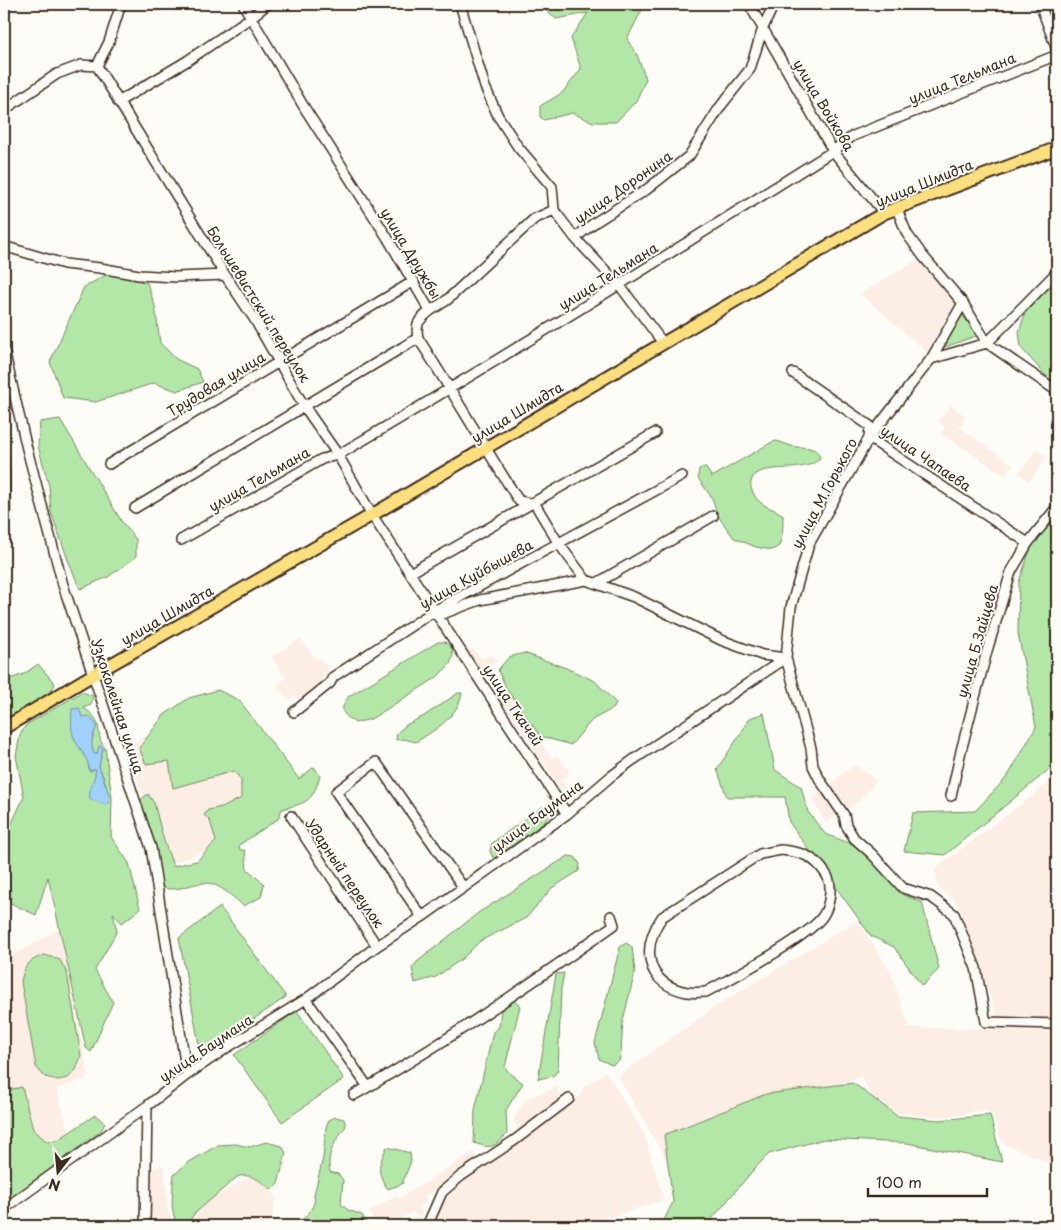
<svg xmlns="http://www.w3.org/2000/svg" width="1061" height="1230" font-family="'Playpen Sans',sans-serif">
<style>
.built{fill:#fcede5}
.green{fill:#b3e7a8;stroke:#778863;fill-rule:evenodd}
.water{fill:#a0d1fd;stroke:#788ea4}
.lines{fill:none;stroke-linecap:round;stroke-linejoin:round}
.minor-casing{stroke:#3b2a1e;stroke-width:12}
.major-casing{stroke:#3b2a1e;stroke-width:15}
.minor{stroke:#fdfcf7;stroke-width:9}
.major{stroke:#fddf80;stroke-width:11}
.labels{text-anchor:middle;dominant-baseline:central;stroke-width:4;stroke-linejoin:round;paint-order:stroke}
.street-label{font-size:14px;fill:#3b2a1e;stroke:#fdfcf7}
</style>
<rect width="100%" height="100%" fill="#fdfcf7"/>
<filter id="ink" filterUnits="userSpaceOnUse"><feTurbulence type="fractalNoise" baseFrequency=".02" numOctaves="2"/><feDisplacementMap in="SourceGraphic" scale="10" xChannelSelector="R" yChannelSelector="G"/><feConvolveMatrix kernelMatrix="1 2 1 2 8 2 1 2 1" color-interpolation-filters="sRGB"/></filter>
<g filter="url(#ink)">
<!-- built -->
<path class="built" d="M917,260l40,42 -30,50 -67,-58z
M951,405l15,12 -7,10 54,38 -8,10 -64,-41 4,-7 -7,-5z
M1036,449l11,8 -17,24 -11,-8z
M300,639l16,20 4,-1 10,13 -10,8 6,8 -26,16 -5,-8 -7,5 -11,-15 9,-7 -14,-21z
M473,649l9,11 9,-6 5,7 -15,14 -16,-22z
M495,676l57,83 5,-3 13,16 -9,8 5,7 -4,3 -74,-109z
M202,712l71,107 -37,21 -72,26 -37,-121z
M855,764l21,17 -18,21 -32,21 -14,-24z
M1057,777v241l-59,1 -40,-116 -20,-16 -3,-18z
M857,921l34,51 18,56h51l97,3v138l-4,-4 -51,-22 -10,-30 -9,-3 -43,8 -61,-7 -18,-35 -194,85 -49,-85 103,-73z
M59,929l30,149 -33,11 17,55 -69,43v-226z
M606,1072l38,62 20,66 -84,26h-155l9,-25 55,-40 51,-34 40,-31 5,-10z
M558,1087l1,14 -39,30 -7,-10 13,-22z
M473,1152l5,8 -52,36 1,4 -8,7 3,7 -4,4 -5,-6 -28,14h-9l-7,-14 28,-17 2,4z
M164,1165l4,47 6,14h-18l-5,-12 -1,-45z
M257,1172l19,25 -5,24 -14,5h-56l-10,-15z"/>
<!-- green -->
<path class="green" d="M545,4h100l-18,35 10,16 9,24 -10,22 -20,21h-23l-21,-9 -28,7 -4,-3v-11l22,-13 19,-24 -10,-31 17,-25 -32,6 -15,-12z
M108,274l22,4 17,5 8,23 5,37 16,16 21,10 6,13 -26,9 -23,-8 -58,19 -33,-4 -13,-36 34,-75z
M1057,279v105l-9,-6 -27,-30 -2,-16 7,-22z
M962,315l17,20 -37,13z
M4,417h2l4,54 1,43 -7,12z
M60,419l62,103 14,17v18l-28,20 -28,12 -12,-29 -17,-48 -2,-26 -11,-40 2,-24z
M776,441c6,1 11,4 16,5 10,3 25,-2 28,12 -6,6 -12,8 -21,9 -12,3 -45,-2 -48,15 -1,6 2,12 6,17 7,9 18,9 26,16 0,12 0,20 -4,31l-7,4 -16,-3 -22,-9 -16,-22 -6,-18 -14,-20 1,-9 6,-2 7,10 60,-35z
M1057,513v76l-6,7 3,16 3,1v150l-112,92 -41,-4 9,-38 62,-2 33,-35 28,-49 -18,-94 1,-51 13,-38z
M438,642h7l7,6 1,8 -3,8 -14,14 -65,41 -16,4c-14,-10 -16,-13 -6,-27z
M524,653l42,15 29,13 21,22 -2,5 -22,12 -21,25 -31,-9 -33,-46 -9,-20 11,-13z
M38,664l17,20c-5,14 -37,29 -51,36v-39l20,-7z
M218,690l21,10 60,79 15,-12 6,9c-8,26 -13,27 -38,33l-4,10 -39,26 1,5h5l2,19 17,15 -3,13 -18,9c-8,-8 -27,-25 -40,-23 -15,1 -27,10 -42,4l-22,-86 9,-7 6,9 10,38 9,25 24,-5 19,-20 -6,-20 -6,-6 4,-5 18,-4 15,-8v-18l-7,-9 -61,17 -4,-27 -23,3 -7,-16 25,-33 25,-17z
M82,692l11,4 -2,9 -8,3c24,13 10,26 22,40l7,50 -1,39 18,26 11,46 -18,14 -9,-10 4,18 -22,39 18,32 -22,50 -5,-4 -38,-171 -12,38 -32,-15v-74l6,1 14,-30 -8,-41 4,-21 6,-10zM79,709l3,8 13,14 -4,13 3,10 3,1 6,-6 -4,17 7,18 -14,1 3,-7 1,-10 -7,3v-6l-4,-10z
M458,693h4c-4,24 -27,37 -46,49l-12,-3 -8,1 1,-7 9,-8 18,-9z
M764,713l11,57 26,17 7,25 17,22 32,12 46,49 19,7 17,67 -17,17 -28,-39 -23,-11 -82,-114 -4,-25h-58l-10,-28 23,-34 10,-17z
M542,807l7,4v4l-4,7 -48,35 -4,1 -3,-7 2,-8z
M568,856l7,1 5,7 -1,7 -27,17 -26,30 -46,23 -17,17 -27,19 -21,6 -3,-15 5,-6 61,-49z
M220,907l66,90 -85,58 -22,-117z
M626,943l6,4 3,25 -12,48 -2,33 -2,8 -7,4 -13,-6 -4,-16 25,-96z
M45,955l15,5 7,13 14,83 -5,14 -8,8 -10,2 -13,-3 -9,-10 -15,-85c3,-17 8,-22 24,-27z
M564,973l-3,16 -3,81 -5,6 -15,3 18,-105z
M514,1001l6,5 -15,61 5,7 13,9 -17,27 1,24c-14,14 -15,15 -33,9l1,-33 18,-78 6,-5 2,-17z
M297,1011l47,68 -62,43 -48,-67z
M853,1083l44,33 42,4 51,-5 12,47 -95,-19 -83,-4 -55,15 -15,15 -42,50v7h-51l12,-24 -9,-67 102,-41z
M22,1087l11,42 13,12 12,-1 37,-25 10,8 -4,8 -97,72v-112z
M336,1117l8,2 2,7c-11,15 -20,28 -16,46l8,2 5,6 -2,24 7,6 14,5 4,7 -1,4h-68c6,-9 20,-17 17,-31l9,-37 3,-31 3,-7z
M266,1142l16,4 4,7 -8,31 -6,6c-10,-8 -22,-18 -35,-13l-43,37 -4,6 -1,6h-13l-4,-20 1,-24 1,-7 12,-11 32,-19 17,-1 15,3z
M387,1147l23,6 1,8 -9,23 -14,5c-12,-16 -10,-24 -1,-42z"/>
<!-- water -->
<path class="water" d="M1057,589v24l-3,-1 -3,-17z
M79,708l3,9 8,-1 7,10c-5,12 -7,16 -3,28h3l2,-8 4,2 -4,18 11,32 -3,8 -17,-7c-2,-10 5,-19 6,-30l-7,2c0,-14 -10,-21 -15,-33 -4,-9 -2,-20 -2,-29z"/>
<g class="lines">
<!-- minor casing -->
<g class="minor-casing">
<path id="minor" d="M121,4l-12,38 -12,24 128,209 30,45 49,86 34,49 34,60 195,299
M243,4l61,103 83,130 43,74c-11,9 -15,12 -12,27 35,54 66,109 101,163l16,3 24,40 27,36
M460,4l25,83 13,29 20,31 34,40 2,23 21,28 45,48 43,57
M749,4l84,147 51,62
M1040,4l17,46
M118,102l69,-41 63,-43 18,-14
M4,110l53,-36 24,-9 16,1
M897,209l10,25 16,22 40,47 24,40 70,48
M575,238l19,-15 52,-33 43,-34 31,-49 30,-38 13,-41 11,-24
M4,248h6l54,16 36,4 39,7 37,2 49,-2
M1057,272l-70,71 -56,16 -62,79 -60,106 -18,63 -5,51 25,90 2,18 7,14 24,35 2,10 8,13 18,16 31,34 28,9 23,17 22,54 10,54 71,2
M430,311l17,-11 87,-81 20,-9
M4,350l23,99 36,136 88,263 36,227
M931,359l32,-56
M793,373l77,53 -1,12 159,105
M109,464l305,-183
M135,508l283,-170
M181,540l141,-81 16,-4c167,-98 331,-201 495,-304l20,-15 204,-81
M410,573l245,-140
M597,583l116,-67
M437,616l43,-16 106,-20 48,17 87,43 41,15 24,3
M294,712l36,-29 3,-6 101,-66 248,-135
M951,796l10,-45 26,-100 24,-79 17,-29 29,-36
M291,816l86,130
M781,850c21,2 33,6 45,24 7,10 4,30 -2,40 -11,21 -94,65 -118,78 -6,0 -13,1 -19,0 -42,-8 -46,-44 -25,-75l98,-63z
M422,917l-86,-125 40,-30 87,125
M306,999l62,88
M354,1095c89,-51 175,-110 260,-170l-3,-9
M4,1209l143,-103 40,-31 38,-26 81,-50 71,-53 45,-29 145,-103 43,-37 23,-17 153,-102
M145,1226l2,-120
M427,1226l15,-34 19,-16 54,-36 54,-41"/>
</g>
<!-- major casing -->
<g class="major-casing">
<path id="major" d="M4,728l90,-54 278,-159 512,-302 173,-65"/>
</g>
<!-- minor -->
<use href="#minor" class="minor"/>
<!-- major -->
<use href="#major" class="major"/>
</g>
</g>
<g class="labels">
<!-- street labels -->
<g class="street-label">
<text transform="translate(962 78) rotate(-22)">улица Тельмана</text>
<text transform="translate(824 105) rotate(59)">улица Войкова</text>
<text transform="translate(924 183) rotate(-22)">улица Шмидта</text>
<text transform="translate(623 187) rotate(-35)">улица Доронина</text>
<text transform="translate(411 253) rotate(59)">улица Дружбы</text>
<text transform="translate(608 276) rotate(-32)">улица Тельмана</text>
<text transform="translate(259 304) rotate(58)">Большевистский переулок</text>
<text transform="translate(216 384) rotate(-31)">Трудовая улица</text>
<text transform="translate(517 412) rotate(-31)">улица Шмидта</text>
<text transform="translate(926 458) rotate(34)">улица Чапаева</text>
<text transform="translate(259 479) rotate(-30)">улица Тельмана</text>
<text transform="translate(824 493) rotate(-62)">улица М.Горького</text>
<text transform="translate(476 574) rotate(-29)">улица Куйбышева</text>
<text transform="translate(167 615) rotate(-30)">улица Шмидта</text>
<text transform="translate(977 641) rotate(-74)">улица Б.Зайцева</text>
<text transform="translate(513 705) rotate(56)">улица Ткачей</text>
<text transform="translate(118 706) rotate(72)">Узкоколейная улица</text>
<text transform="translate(537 816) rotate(-37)">улица Баумана</text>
<text transform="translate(345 873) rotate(56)">Ударный переулок</text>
<text transform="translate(206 1048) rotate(-34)">улица Баумана</text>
</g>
</g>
<!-- margin -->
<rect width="1061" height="1230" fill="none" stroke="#fdfcf7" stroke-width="20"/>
<rect x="10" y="10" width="1041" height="1210" fill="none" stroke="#3b2a1e" stroke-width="2" filter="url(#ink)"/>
<!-- north arrow -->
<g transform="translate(58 1172) rotate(196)" stroke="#fdfcf7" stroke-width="4" paint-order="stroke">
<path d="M0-4L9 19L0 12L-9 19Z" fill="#3b2a1e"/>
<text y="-8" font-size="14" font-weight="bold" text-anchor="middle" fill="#3b2a1e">N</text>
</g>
<!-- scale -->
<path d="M868 1188v8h119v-8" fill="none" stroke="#3b2a1e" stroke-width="2.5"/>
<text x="876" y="1188" font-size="15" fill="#3b2a1e" stroke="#fdfcf7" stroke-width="4" paint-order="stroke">100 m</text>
</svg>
